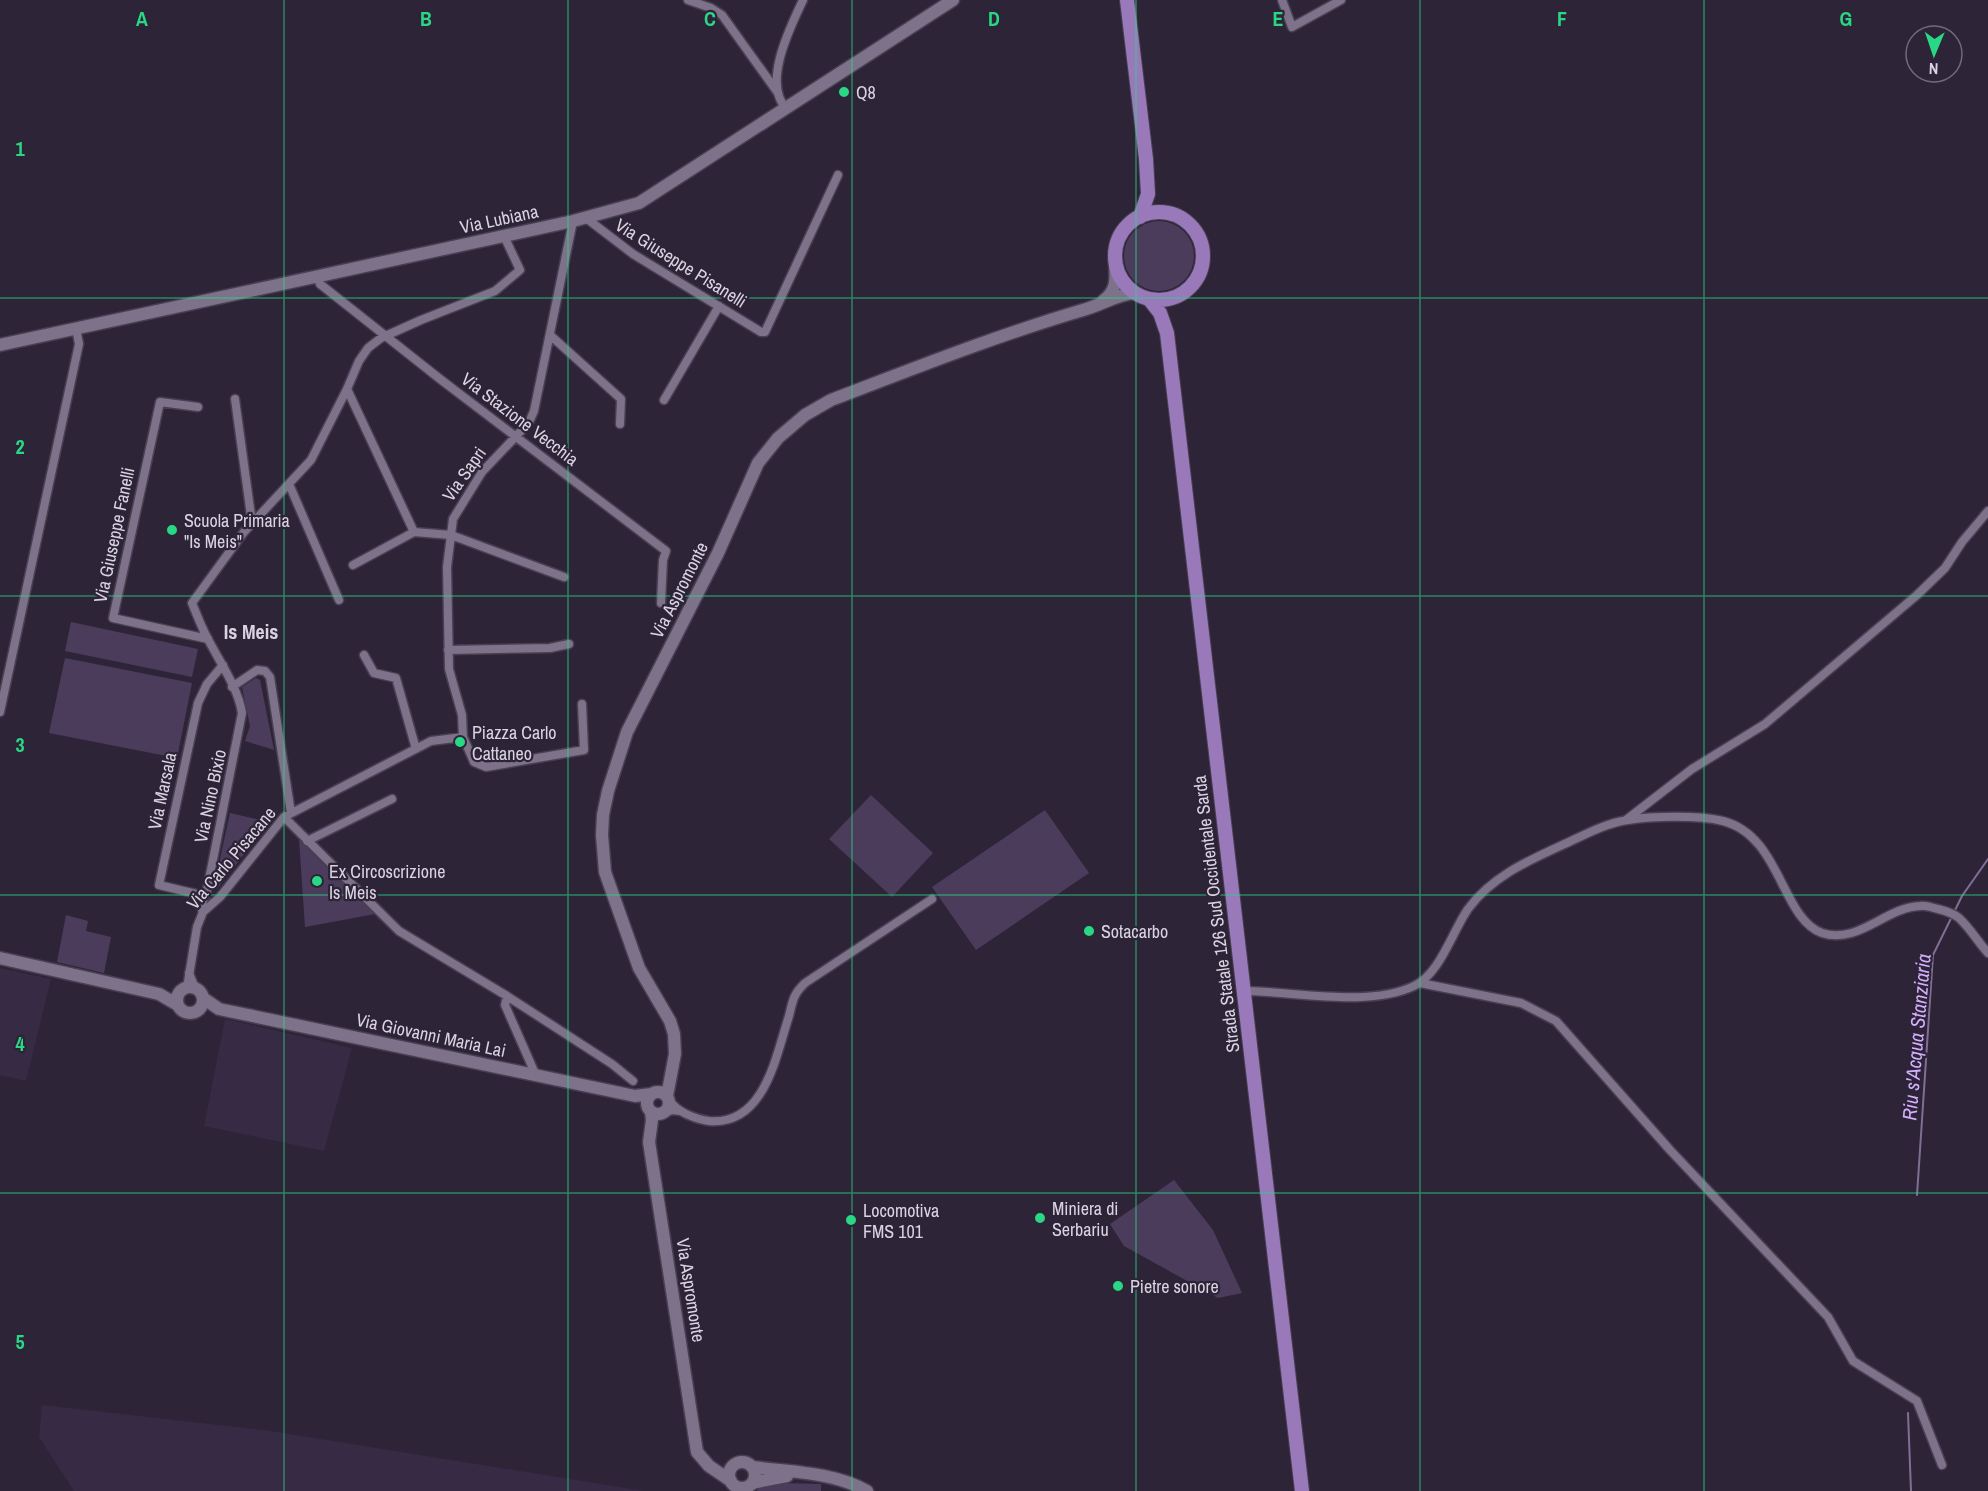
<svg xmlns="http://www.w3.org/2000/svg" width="1988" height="1491" font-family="'Archivo Narrow',sans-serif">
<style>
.built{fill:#372a44}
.green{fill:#4c3c5c}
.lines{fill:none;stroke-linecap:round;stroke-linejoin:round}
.stream{stroke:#806e94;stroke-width:2}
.street-casing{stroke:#484052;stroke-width:11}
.secondary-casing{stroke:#484052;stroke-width:15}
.primary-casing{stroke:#484052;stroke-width:16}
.street{stroke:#7d7289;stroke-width:8}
.secondary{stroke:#7d7289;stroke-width:12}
.primary{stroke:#9a79bb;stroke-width:14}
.grid{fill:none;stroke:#28d885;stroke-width:1.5;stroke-opacity:0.55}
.poi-dot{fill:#28d885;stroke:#2d2438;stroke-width:2}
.labels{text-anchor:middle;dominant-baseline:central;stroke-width:4.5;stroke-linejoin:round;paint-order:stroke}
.poi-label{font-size:18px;fill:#dad4e2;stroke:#2d2438;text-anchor:start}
.street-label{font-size:18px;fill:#dad4e2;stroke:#2d2438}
.neighbourhood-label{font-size:20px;font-weight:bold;fill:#dad4e2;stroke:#2d2438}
.water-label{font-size:20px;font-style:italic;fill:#d5b0fd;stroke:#2d2438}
.grid-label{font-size:20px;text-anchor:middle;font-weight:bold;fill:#28d885;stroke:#2d2438;stroke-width:4.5;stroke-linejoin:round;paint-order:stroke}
</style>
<rect width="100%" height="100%" fill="#2d2438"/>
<!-- built -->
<path class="built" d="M0,968l51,11 -25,102 -26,-6z
M225,1019l127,29 -28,103 -120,-25z
M42,1405l229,26 373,60h-570l-35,-54z"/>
<!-- green -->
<path class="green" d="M1124 256a35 35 0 1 1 70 0a35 35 0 1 1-70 0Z
M71,622l127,27 -6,28 -127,-26z
M65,658l127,25 -15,75 -128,-25z
M256,678l4,2 14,70 -29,-9 5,-15 -8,-39z
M871,795l62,58 -41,44 -63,-58z
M1045,810l44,63 -113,77 -44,-63z
M230,813l39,9 -52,67 -3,-3z
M299,839l76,75 -70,13z
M66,915l22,6 -2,10 25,6 -7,36 -47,-11z
M1174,1180l39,50 29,63 -24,5 -94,-52 -14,-22z
M780,1483l41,1v7h-65l8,-7z"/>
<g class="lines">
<!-- stream -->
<path class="stream" d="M1917,1195l16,-240 29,-59 26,-37
M1908,1413l3,78"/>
<!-- street casing -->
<g class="street-casing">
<path id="street" d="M688,0l23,8 11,7 56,78
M1282,0l10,27 49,-27
M787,109c-26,-25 4,-83 16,-109
M586,218l47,36 128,78h4l73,-157
M317,276l3,8 120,95 226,172 -3,9 -2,43
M550,335l71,64 -1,25
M347,389l67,143
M235,399l17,124
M664,400l55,-94
M198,407l-38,-5 -47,216 95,21
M289,484l50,116
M353,565l61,-33 37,3 113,42
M448,650l102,-2 19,-4
M364,655l10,18 22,5 20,71
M232,687l25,-17 8,1 5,6 21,136
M0,712l79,-368 -3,-16
M463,737l11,25 12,5 98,-17 -2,-46
M284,817l115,114 108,65 -2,9 29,66 -1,3
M1626,820l66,-51 73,-45 152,-129 28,-27 17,-26 26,-31
M307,841l85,-42
M205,896l-46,-11 39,-182 9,-19 16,-19
M203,912l-2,-6 6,-16 35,-177c-4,-25 -21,-49 -33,-72 -7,-12 -12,-26 -17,-38l52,-71 67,-72 36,-71 12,-28 9,-13 13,-10 40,-18 74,-29 25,-21 -16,-34
M189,973l6,15
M1420,983l101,20 35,18 114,129 158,167 25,44 64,40 25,64
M187,988l10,-61 6,-15 17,-15 64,-80 147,-76 32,-4 -1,-22 -13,-46 -2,-102 6,-48 29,-47 39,-41 9,-11 4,-9 39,-190
M1243,991c51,0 124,17 171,-5 26,-12 38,-54 54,-77 25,-34 64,-50 101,-67 19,-9 38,-19 59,-22 24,-4 71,-5 95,1 58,15 58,97 99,112 36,12 64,-26 98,-27 6,-1 13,2 18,3 8,2 15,4 21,9 11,10 19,24 29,35
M507,996l105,68 21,17
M669,1100c8,12 26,19 40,21 56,5 67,-66 80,-105 2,-7 3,-16 7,-22 2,-4 6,-8 9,-11l127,-84
M666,1112l7,-2 7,1"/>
</g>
<!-- secondary casing -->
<g class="secondary-casing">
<path id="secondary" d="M1103,301c14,-10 13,-22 12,-38
M0,345l573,-124 66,-18 314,-203
M0,958l159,36 19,11
M177 1000a13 13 0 1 1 26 0a13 13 0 1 1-26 0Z
M203,998l16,11 416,87 17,-2
M647 1103a11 11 0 1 1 22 0a11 11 0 1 1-22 0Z
M667,1096l8,-42 -1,-20 -4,-13 -31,-53 -34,-96 -3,-37 1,-20 5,-24 19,-59 91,-179 40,-90 20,-25 27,-23 26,-15c84,-32 167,-65 252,-90 18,-5 35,-16 52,-17
M651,1112l1,8 -3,22 48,310 12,14 22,15
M729 1475a13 13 0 1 1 26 0a13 13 0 1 1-26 0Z
M752,1467c39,5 81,5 115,24
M752,1483l35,-7"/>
</g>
<!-- primary casing -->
<g class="primary-casing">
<path id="primary" d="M1127,0l19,159 2,35 -8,23
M1115 256a44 44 0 1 1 88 0a44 44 0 1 1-88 0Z
M1149,299l11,14 7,20 135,1158"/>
</g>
<!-- street -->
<use href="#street" class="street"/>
<!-- secondary -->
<use href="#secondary" class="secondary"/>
<!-- primary -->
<use href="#primary" class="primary"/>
</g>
<!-- grid -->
<path class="grid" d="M284,0v1491M568,0v1491M852,0v1491M1136,0v1491M1420,0v1491M1704,0v1491M0,298h1988M0,596h1988M0,895h1988M0,1193h1988"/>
<!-- markers -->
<g class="poi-dot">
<circle cx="844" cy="92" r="6"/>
<circle cx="172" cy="530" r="6"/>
<circle cx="460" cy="742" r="6"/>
<circle cx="317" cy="881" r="6"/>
<circle cx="1089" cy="931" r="6"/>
<circle cx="1040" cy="1218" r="6"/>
<circle cx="851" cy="1220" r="6"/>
<circle cx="1118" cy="1286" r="6"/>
</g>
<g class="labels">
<!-- poi labels -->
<g class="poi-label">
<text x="856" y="92">Q8</text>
<text x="184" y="520">Scuola Primaria<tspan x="184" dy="21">"Is Meis"</tspan></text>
<text x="472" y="732">Piazza Carlo<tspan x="472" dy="21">Cattaneo</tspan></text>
<text x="329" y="871">Ex Circoscrizione<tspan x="329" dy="21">Is Meis</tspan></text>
<text x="1101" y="931">Sotacarbo</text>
<text x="1052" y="1208">Miniera di<tspan x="1052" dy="21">Serbariu</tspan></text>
<text x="863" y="1210">Locomotiva<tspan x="863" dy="21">FMS 101</tspan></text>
<text x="1130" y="1286">Pietre sonore</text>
</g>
<!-- street labels -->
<g class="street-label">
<text transform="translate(499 219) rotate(-12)">Via Lubiana</text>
<text transform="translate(681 263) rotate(32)">Via Giuseppe Pisanelli</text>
<text transform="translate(520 419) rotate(37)">Via Stazione Vecchia</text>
<text transform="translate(464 474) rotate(-55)">Via Sapri</text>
<text transform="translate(114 535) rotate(-78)">Via Giuseppe Fanelli</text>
<text transform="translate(679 590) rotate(-63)">Via Aspromonte</text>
<text transform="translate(162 791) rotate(-78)">Via Marsala</text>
<text transform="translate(210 796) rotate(-78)">Via Nino Bixio</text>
<text transform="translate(231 858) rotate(-50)">Via Carlo Pisacane</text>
<text transform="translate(1216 914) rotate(-97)">Strada Statale 126 Sud Occidentale Sarda</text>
<text transform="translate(431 1035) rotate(12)">Via Giovanni Maria Lai</text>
<text transform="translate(691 1290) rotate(81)">Via Aspromonte</text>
</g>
<!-- neighbourhood labels -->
<g class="neighbourhood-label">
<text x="251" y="631">Is Meis</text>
</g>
<!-- water labels -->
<g class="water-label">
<text transform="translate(1916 1037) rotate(-85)">Riu s'Acqua Stanziaria</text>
</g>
</g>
<g class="grid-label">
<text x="142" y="26">A</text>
<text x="426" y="26">B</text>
<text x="710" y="26">C</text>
<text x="994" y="26">D</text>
<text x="1278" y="26">E</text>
<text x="1562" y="26">F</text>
<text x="1846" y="26">G</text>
<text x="20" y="156">1</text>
<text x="20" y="454">2</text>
<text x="20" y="752">3</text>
<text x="20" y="1051">4</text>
<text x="20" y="1349">5</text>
</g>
<!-- north arrow -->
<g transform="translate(1934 54) rotate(182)"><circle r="28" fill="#2d2438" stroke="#726a7c" stroke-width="1.5"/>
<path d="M0-4.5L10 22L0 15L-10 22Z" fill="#28d885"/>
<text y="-9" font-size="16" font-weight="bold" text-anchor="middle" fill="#dad4e2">N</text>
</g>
</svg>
